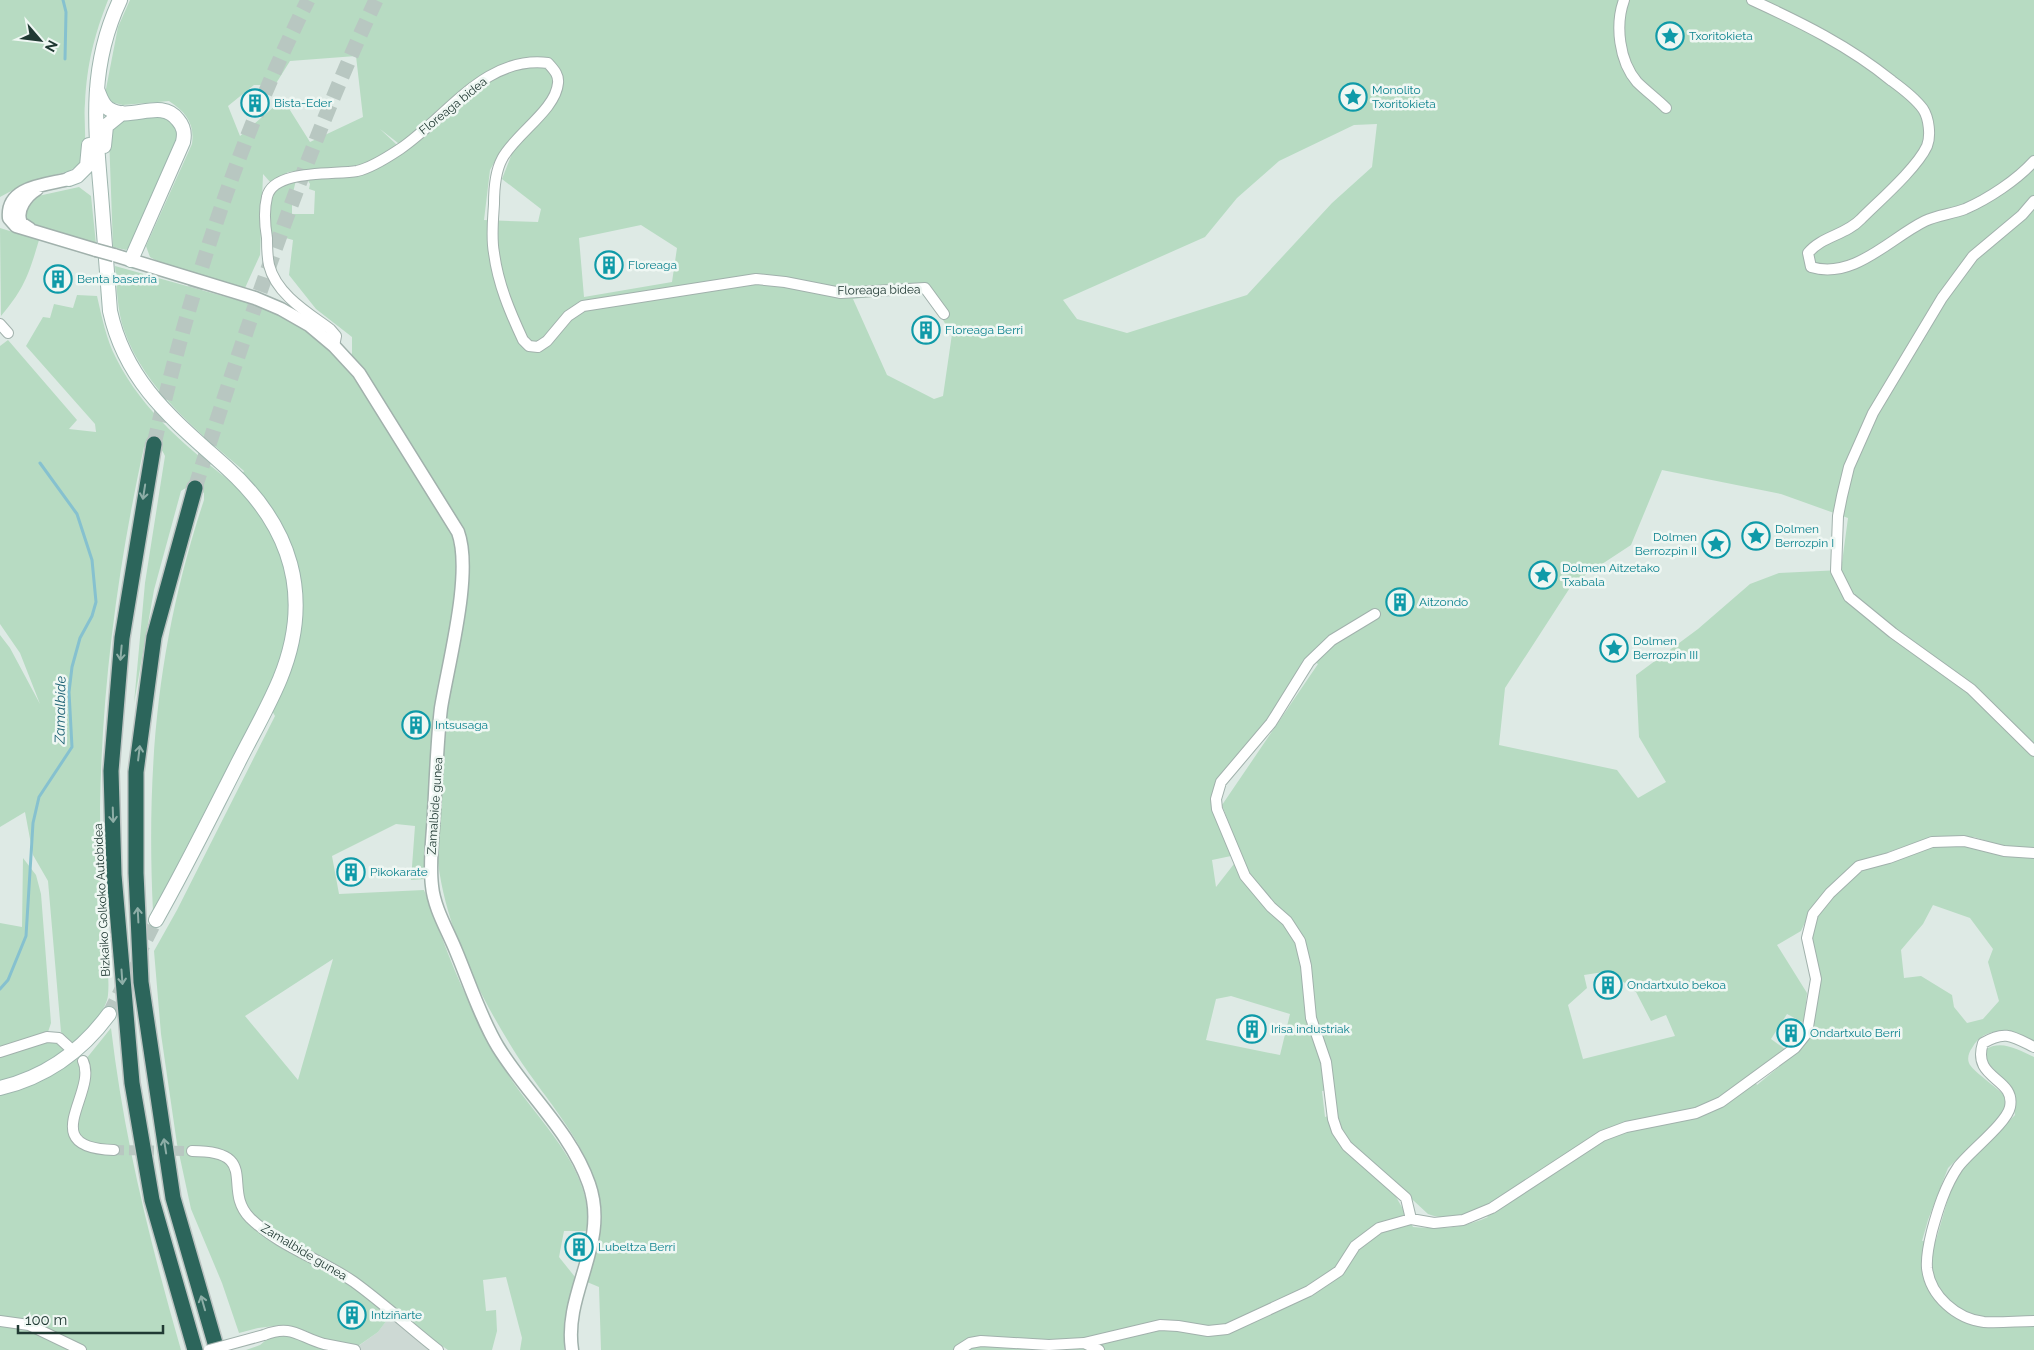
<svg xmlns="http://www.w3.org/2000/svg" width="2034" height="1350" font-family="Raleway,sans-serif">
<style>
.built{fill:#cdd9d4}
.green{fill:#b7dbc2;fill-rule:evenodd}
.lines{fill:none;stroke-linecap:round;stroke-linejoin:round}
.stream{stroke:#86c1cf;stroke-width:3}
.minor-tunnel{stroke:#b8c7c1;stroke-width:10;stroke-dasharray:10 5;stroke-linecap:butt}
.secondary-tunnel{stroke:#b8c7c1;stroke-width:14;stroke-dasharray:14 7;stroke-linecap:butt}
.motorway-tunnel{stroke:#b8c7c1;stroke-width:15;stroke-dasharray:15 8;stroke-linecap:butt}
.minor-casing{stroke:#a1b1ac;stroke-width:12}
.tertiary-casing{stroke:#a1b1ac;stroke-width:15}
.secondary-casing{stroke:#9eb5ae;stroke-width:16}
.motorway-casing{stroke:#bcc4c2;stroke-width:18}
.minor{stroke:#fff;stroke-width:10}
.tertiary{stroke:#fff;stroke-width:12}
.secondary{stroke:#fff;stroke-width:14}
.motorway{stroke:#2c655b;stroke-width:15}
.minor-bridge-casing{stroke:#a1b1ac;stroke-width:12;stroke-linecap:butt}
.tertiary-bridge-casing{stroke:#a1b1ac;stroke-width:15;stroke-linecap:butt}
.minor-bridge{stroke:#fff;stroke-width:10}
.tertiary-bridge{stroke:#fff;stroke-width:12}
.oneway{stroke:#8eaea7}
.labels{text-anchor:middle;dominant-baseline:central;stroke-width:5;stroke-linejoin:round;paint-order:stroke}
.culture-label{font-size:12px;fill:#0d838f;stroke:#eff7f3;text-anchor:start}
.street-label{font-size:12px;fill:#203933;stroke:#eff7f3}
.water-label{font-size:14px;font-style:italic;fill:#1c6174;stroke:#eff7f3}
</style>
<rect width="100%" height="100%" fill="#deeae5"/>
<!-- built -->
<path class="built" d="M390,1316l42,34h-79l25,-18z"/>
<!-- green -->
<path class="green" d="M0,0h108c-14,36 -21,64 -23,103 -2,20 4,42 -5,61l-11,7 -41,11 -28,15z
M130,0h1904v848l-23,1 -37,-12 -45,1 -66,23 -55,55 -7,15 -24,14 30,48 -3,30 -17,-9 -16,25 14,10 -33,27 5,9 46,-38 9,-13 -1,-87 2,-15 5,-17 12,-15 25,-25 12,-8 67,-21 30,-2 70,13v185c-21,-10 -48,-19 -62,6 -3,4 -5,10 -3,15 2,7 29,25 37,34l-1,10 -4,9 -53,52 -20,52 -6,21 14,-1 16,-55 9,-15 54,-55 -3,-27 -28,-29 1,-9c16,-11 33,0 49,7v293h-1433l-2,-63 -12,-5c5,-21 15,-45 14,-66 -2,-63 -54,-113 -85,-162 -36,-57 -70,-125 -78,-192l-13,17 -14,1 4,-54 -19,-2 -64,32 7,38 85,-4c16,42 31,86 52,126 11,20 21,41 33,60 31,48 84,92 79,155h-24l-5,26 16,20 -11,47v26h-44l2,-12 -16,-61 -23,3 3,31 10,-1 1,21 -5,19h-44l-45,-31 -72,-56 -74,-45 70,52 35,22 28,24 -12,16 -20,14 -39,-7 -13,-8 -24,-6 -24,3 -19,5 -17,-50 -31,-74 -14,-65 -16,-110 -7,-83 23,-41 98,-194 -11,-19 -111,215c-7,-147 5,-273 51,-412v-7c-8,-7 -15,-8 -23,-2l-27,99 -20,113 11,-120 20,-127c-4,-10 -11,-12 -21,-9 -26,118 -42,239 -44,360 0,40 1,80 3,120 2,22 7,47 5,68 -1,15 -23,39 -34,49l-13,-12 -13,-151 -15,-26 -8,-43 -25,15v-192l10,13 30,56 -20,-51 -20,-29v-278l8,-6 69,80 -8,9 27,3 -1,-8 -69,-78 17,-29 7,1 4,-14 19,4 4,-13 20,1c5,21 9,43 19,62 27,54 73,91 120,128l8,-15c-46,-40 -99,-81 -120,-141 -7,-20 -7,-43 -9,-64l140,39 28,12 31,19 33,30 5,-13v-16l-36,-28 -27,-34 4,-35 -22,-6v-36l4,-8 21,-10 -4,17v17h22l1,-23 -6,-2 1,-5 -3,-5c45,-3 62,-3 100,-29l-27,-21 17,16 -12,9 -22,11 -75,7 -17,11 -8,-9 -3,81 -15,33 -88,-27 -7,-4 -4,-11 46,-102c3,-20 -6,-32 -23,-43l-46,4 -12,-3 -6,-8 13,-67zM356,56l7,61 -53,25 -27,-43 -43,37 -12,-30 26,-21h21l15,-24zM1377,124l-5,43 -40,36 -85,92 -120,38 -50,-14 -14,-19 142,-63 32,-39 42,-37 75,-36zM503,147l8,9 -9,23 39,30 -3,13 -54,-2 6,-50zM641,225l36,23 -5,34 -88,15 -5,-59zM924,291l28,43 -9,62 -9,3 -47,-24 -34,-76zM1662,470l119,24 67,24 -7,52 -62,3 -29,11 -52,45 -62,46 3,62 27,45 -28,16 -21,-28 -118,-25 6,-57 68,-105 58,-38zM1309,658l9,6 -96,141 19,50 -25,32 -4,-27 19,-4 -18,-50 1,-17 7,-13 45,-54zM1933,905l37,13 23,31 -5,13 11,39 -16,18 -16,4 -13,-16 -2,-12 -31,-19 -17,2 -3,-28 22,-26zM333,959l-35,121 -53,-64zM1610,971l26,21 15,29 15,-6 9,21 -92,23 -15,-54 19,-17 -3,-13zM1231,996l59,18 -10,41 -74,-15 10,-41zM1333,1089l1,25 -9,3 -3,-26zM1359,1150l69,64c19,7 34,3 53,-4l7,7c-28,12 -45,12 -75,10l-18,-32 -41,-40z
M154,117c15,1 23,6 23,22l-46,106 -5,5 -13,-3 -4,-111c7,-19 27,-17 45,-19z
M79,187l12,9 5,48 -71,-23v-10l13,-15z
M0,228l39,12c-10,34 -15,49 -38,76z
M23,858l13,17 5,19 10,129 -3,9 34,32 29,-36c13,111 39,214 70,322h-181v-427l22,4z
M294,1334l30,16h-78l14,-5 11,-9z"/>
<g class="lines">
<!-- stream -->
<path class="stream" d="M63,0l3,12 -1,47
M0,989l8,-9 18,-44 7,-113 6,-26 33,-50 -3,-55 3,-25 8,-29 12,-22 4,-14 -4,-42 -15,-46 -37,-51"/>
<!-- minor-tunnel -->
<path class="minor-tunnel" d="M114,1150l78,1"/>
<!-- secondary-tunnel -->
<path class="secondary-tunnel" d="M109,1014l47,-94"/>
<!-- motorway-tunnel -->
<path class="motorway-tunnel" d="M154,444c36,-154 83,-302 154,-444
M195,488c53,-165 108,-331 181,-488"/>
<!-- minor casing -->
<g class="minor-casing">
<path id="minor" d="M1624,0c-9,25 -5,61 13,82 9,9 20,17 29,26
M1752,0c50,23 97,46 140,81 11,8 23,17 31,28 6,9 8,27 4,37 -10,22 -48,55 -66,73 -15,16 -39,17 -53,34l3,14c43,13 79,-29 114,-46 12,-6 27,-7 40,-12 23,-10 52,-29 69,-48
M2034,201l-12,14 -49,41 -31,42 -69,115 -24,54 -7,29 -4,20 -2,55 13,26 44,36 78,56 63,62
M0,324l8,9
M334,346l2,-10 -6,-7c-22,-16 -54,-35 -61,-64 -2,-9 -2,-18 -2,-27 -2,-12 -3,-29 0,-41 6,-28 68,-22 90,-26 14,-3 31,-14 43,-22 47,-32 85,-94 148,-86 5,6 11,11 10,20 -2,27 -44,52 -56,76 -7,13 -8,30 -8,45 -1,16 -3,34 0,49 4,31 16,59 29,87l6,6 9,1 9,-6 21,-25 15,-10 173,-27 29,3 56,11 84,-5 19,26
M1375,614l-43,26 -23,22 -38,61 -50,59 -5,17 1,10 28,67 26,31 16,14 13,20 6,25 5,52 15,44 7,57 4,12 10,15 59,52 5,21
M2034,1047c-22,-11 -29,-17 -51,-4 -12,37 33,34 27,64 -3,16 -41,45 -52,60 -13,19 -20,42 -26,64 -3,12 -6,25 -5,37 3,28 30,51 57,54 17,1 34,-1 50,-1
M0,1052l47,-15 12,1 12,11
M83,1061c15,32 -49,87 31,89
M192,1151c70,0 29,38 58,67 30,29 71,41 104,64 29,21 56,46 84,68
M0,1321l29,4 52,25
M264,1335c28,-11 35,2 60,9 10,2 21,4 31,6
M1084,1343l15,7
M959,1350l11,-7 11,-2 68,4 35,-2 76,-18 18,1 30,5 19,-2 82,-38 30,-20 16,-25 24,-18 32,-9 23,4 29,-3 29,-12 110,-72 24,-9 70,-14 25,-11 74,-54 12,-15 9,-54 -9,-41 6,-24 17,-21 29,-27 30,-8 43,-16 32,-1 40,10 30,2"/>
</g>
<!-- tertiary casing -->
<g class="tertiary-casing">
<path id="tertiary" d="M69,179c-23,6 -63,7 -60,39l7,8 80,24
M30,229l-9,-6c-6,-13 6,-28 16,-34
M114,255l141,43 26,11 28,16 25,21 25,27 99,159c15,41 -10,132 -17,176 -4,34 -5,70 -7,104 -1,24 -5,50 -2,74 2,22 16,45 24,65 13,31 25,68 42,96 29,47 73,85 91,137 21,60 -26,108 -17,166"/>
</g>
<!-- secondary casing -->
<g class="secondary-casing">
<path id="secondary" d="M120,0c-31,66 -25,124 -19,194 3,39 6,78 9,117 16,73 65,110 117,157 64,58 87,128 53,211 -12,29 -28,56 -42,84 -27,53 -53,106 -82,157
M97,89c3,7 5,16 12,20 21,14 52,-12 69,11 6,7 7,13 5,22l-52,118
M104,146l2,-20 16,-13
M69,179l8,-3 10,-10 2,-21
M0,1088c46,-11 81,-36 109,-74"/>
</g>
<!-- motorway casing -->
<g class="motorway-casing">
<path id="motorway" d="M154,444l-32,194 -11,133 3,104 18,208 20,117 43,150
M195,488l-41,149 -18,135v101l5,109 32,216 44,152"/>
</g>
<!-- minor -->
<use href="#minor" class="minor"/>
<!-- tertiary -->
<use href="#tertiary" class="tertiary"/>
<!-- secondary -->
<use href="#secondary" class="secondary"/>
<!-- motorway -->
<use href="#motorway" class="motorway"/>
<!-- minor-bridge casing -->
<g class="minor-bridge-casing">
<path id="minor-bridge" d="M209,1350l55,-15"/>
</g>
<!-- tertiary-bridge casing -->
<g class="tertiary-bridge-casing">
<path id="tertiary-bridge" d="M96,250l18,5"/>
</g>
<!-- minor-bridge -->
<use href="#minor-bridge" class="minor-bridge"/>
<!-- tertiary-bridge -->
<use href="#tertiary-bridge" class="tertiary-bridge"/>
</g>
<!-- one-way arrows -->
<defs><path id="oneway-shaft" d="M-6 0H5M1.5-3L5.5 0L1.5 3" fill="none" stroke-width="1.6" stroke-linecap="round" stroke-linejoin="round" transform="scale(1.25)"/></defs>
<g class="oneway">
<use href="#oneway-shaft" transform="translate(144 492) rotate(99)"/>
<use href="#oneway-shaft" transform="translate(121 653) rotate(95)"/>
<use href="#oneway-shaft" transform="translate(139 753) rotate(-83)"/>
<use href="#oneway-shaft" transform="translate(113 815) rotate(88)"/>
<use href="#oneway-shaft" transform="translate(138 915) rotate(-93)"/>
<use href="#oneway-shaft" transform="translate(122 977) rotate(86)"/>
<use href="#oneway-shaft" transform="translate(165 1146) rotate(-99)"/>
<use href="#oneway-shaft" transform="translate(203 1303) rotate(-106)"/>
</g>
<!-- icons -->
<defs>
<g id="sight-ring" transform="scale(1.4375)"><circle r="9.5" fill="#eff7f3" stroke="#0f9aa8" stroke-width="1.5"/><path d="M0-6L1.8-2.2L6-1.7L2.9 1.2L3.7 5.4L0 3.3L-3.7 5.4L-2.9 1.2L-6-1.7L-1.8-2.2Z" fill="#0f9aa8"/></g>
<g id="building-ring" transform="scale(1.4375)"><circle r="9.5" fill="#eff7f3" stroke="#0f9aa8" stroke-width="1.5"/><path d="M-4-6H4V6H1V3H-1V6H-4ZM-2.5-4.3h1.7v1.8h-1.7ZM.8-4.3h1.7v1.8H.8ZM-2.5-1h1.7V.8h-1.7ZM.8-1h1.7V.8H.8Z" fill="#0f9aa8"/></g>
</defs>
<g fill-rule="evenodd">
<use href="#sight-ring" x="1670" y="36"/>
<use href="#sight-ring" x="1353" y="97"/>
<use href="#building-ring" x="255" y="103"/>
<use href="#building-ring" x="609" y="265"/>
<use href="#building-ring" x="58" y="279"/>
<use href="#building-ring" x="926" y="330"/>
<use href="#sight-ring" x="1756" y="536"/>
<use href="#sight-ring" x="1716" y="544"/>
<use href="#sight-ring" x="1543" y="575"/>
<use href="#building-ring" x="1400" y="602"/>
<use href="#sight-ring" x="1614" y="648"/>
<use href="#building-ring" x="416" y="725"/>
<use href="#building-ring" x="351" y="872"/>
<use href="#building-ring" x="1608" y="985"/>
<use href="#building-ring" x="1252" y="1029"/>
<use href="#building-ring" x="1791" y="1033"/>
<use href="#building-ring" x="579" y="1247"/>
<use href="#building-ring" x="352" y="1315"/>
</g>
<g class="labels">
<!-- culture labels -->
<g class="culture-label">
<text x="1689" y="36">Txoritokieta</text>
<text x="1372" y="90">Monolito<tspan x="1372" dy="14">Txoritokieta</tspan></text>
<text x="274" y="103">Bista-Eder</text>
<text x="628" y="265">Floreaga</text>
<text x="77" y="279">Benta baserria</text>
<text x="945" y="330">Floreaga Berri</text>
<text x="1775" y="529">Dolmen<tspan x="1775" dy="14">Berrozpin I</tspan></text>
<text x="1697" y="537" text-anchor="end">Dolmen<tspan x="1697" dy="14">Berrozpin II</tspan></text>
<text x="1562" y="568">Dolmen Aitzetako<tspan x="1562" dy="14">Txabala</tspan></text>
<text x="1419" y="602">Aitzondo</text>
<text x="1633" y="641">Dolmen<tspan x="1633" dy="14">Berrozpin III</tspan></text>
<text x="435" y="725">Intsusaga</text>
<text x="370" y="872">Pikokarate</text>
<text x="1627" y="985">Ondartxulo bekoa</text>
<text x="1271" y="1029">Irisa industriak</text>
<text x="1810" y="1033">Ondartxulo Berri</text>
<text x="598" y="1247">Lubeltza Berri</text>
<text x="371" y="1315">Intziñarte</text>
</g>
<!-- street labels -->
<g class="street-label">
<text transform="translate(453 106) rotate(-39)">Floreaga bidea</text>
<text transform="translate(879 290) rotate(-1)">Floreaga bidea</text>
<text transform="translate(435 806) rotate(-86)">Zamalbide gunea</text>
<text transform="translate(102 900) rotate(-93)">Bizkaiko Golkoko Autobidea</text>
<text transform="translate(304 1252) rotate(31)">Zamalbide gunea</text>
</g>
<!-- water labels -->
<g class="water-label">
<text transform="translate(60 710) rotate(-89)">Zamalbide</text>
</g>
</g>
<!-- north arrow -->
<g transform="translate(40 40) rotate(118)" stroke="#eff7f3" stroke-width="4" paint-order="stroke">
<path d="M0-4L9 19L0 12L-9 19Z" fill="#203933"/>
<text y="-8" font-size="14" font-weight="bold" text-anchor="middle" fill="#203933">N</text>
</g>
<!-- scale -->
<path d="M18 1325v8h145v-8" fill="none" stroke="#203933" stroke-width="2.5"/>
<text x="25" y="1325" font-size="15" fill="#203933" stroke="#eff7f3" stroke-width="4" paint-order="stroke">100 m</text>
</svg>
